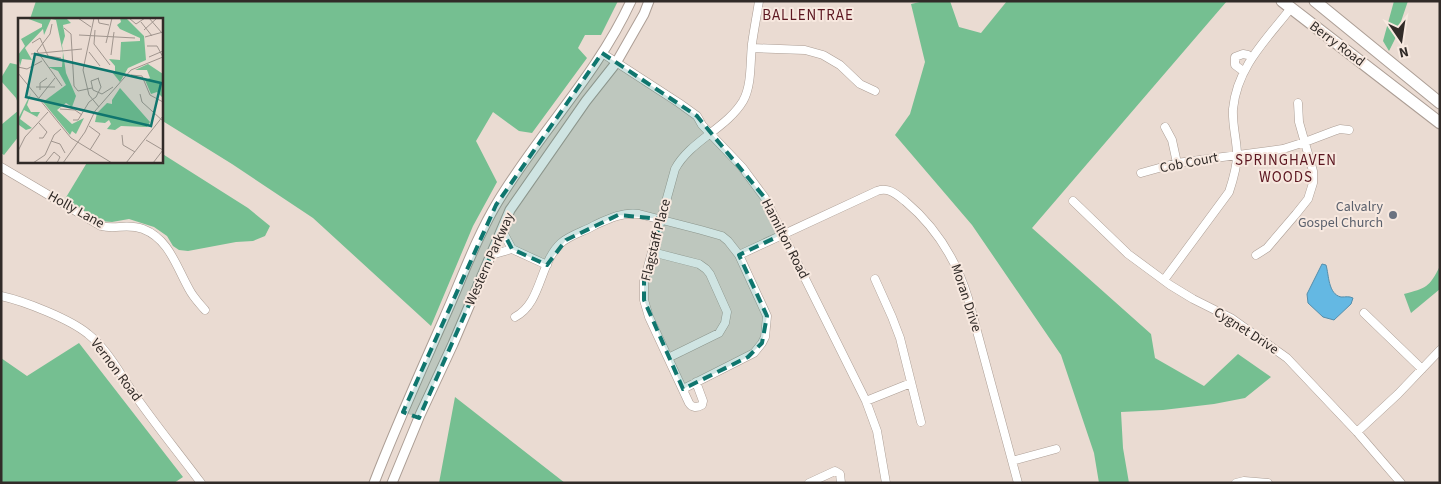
<svg xmlns="http://www.w3.org/2000/svg" width="1441" height="484" font-family="'Source Sans 3',sans-serif">
<style>
.green{fill:#75bf91}
.water{fill:#64b8e3;stroke:#558eab}
.lines{fill:none;stroke-linecap:round;stroke-linejoin:round}
.minor-casing{stroke:#ac9e95;stroke-width:9}
.major-casing{stroke:#ac9e95;stroke-width:11}
.highway-casing{stroke:#ac9e95;stroke-width:13}
.minor{stroke:#fff;stroke-width:8}
.major{stroke:#fff;stroke-width:9}
.highway{stroke:#fff;stroke-width:11}
.marked{fill:#0f766e;fill-opacity:0.2;stroke:#0f766e;stroke-width:4;stroke-dasharray:10 6;stroke-linejoin:round}
.worship-dot{fill:#6b7280;stroke:#f7e8df;stroke-width:2}
.labels{text-anchor:middle;dominant-baseline:central;stroke-width:4;stroke-linejoin:round;paint-order:stroke}
.street-label{font-size:14px;fill:#312b28;stroke:#f7e8df}
.worship-label{font-size:14px;fill:#5b616d;stroke:#f7e8df;text-anchor:end}
.neighbourhood-label{font-size:15px;letter-spacing:1px;fill:#5c1620;stroke:#f7e8df}
.inset-road{fill:none;stroke:#a0958e;stroke-width:1}
.view{fill:#0f766e;fill-opacity:0.15;stroke:#0f766e;stroke-width:2.5}
.inset-edge{fill:none;stroke:#312b28;stroke-width:2.5}
</style>
<rect width="100%" height="100%" fill="#eadbd2"/>
<!-- green -->
<path class="green" d="M36,1h582l-17,34h-16l-7,13 9,10 -55,75 -13,-2 -26,-19 -17,29 21,41 -24,44 -42,100 -118,-108 -81,-54 -71,-44v-101h-131z
M924,1h26l9,26 22,6 26,-32h220l-195,227 119,106 4,24 49,28 34,-32 33,23 -26,21 -31,6 -51,6 -42,2 2,36 6,35h-30l-5,-30 -33,-98 -89,-130 -77,-90 15,-21 15,-52 -14,-58z
M1394,1h14l-13,38 -6,12 -6,-10z
M10,63l9,2v41l-3,-8 -15,-17v-3z
M19,110v26l-15,19 -3,-2v-28z
M161,153l87,55 22,18 -5,10 -12,5 -17,1 -48,9 -9,-1 -6,-4 -6,-10 -13,-9 -25,-8 -17,3 -12,-1 -35,-22 23,-38h73z
M1440,266v23l-29,24 -7,-19c22,-6 25,-6 36,-28z
M79,343l104,134 -9,6h-173v-125l26,18z
M455,397l110,86h-126z"/>
<!-- water -->
<path class="water" d="M1322,264l4,1c3,10 2,29 15,32 5,0 8,-1 12,1l-2,6 -17,16 -11,-3 -15,-14 -1,-9z"/>
<g class="lines">
<!-- minor casing -->
<g class="minor-casing">
<path id="minor" d="M752,48l53,2 18,5 17,10 20,19 15,7
M602,53l77,50 18,13 5,9 40,42 23,31 101,203 11,30 9,52
M1243,71l-8,-6v-8l8,-3 5,1 3,3
M1165,127l7,13 5,23
M1,167l100,59c15,4 25,-3 42,3 26,10 33,37 46,60 4,8 10,14 16,21
M1141,173l36,-10 106,-14 22,-7 29,-11 6,-2 9,1
M1073,201l55,53 42,31 23,14 38,19 56,40 70,74 44,51
M503,227l1,7 8,15
M652,252l47,12 7,5 4,5 17,38 -2,11 -6,10 -51,25
M491,255l21,-6 35,16
M739,255l138,-64c12,-4 19,3 28,10 31,26 51,58 63,97l50,185
M1256,255l11,-7 29,-34 12,-15 5,-16v-12l-14,-49 -1,-19
M875,279l17,38 8,21 21,84
M1164,280l65,-88c4,-12 8,-25 8,-37 0,-15 -5,-30 -4,-46 4,-42 33,-69 58,-101
M1,296c23,5 69,23 87,38 19,15 31,38 44,57 22,32 46,61 69,92
M1364,313l58,56
M515,317c27,-14 24,-54 46,-74 9,-8 24,-12 34,-18 15,-7 28,-13 44,-11l62,16 21,6 6,5 11,14 28,61 -2,21 -3,6 -8,10 -71,36
M696,382l7,19 -1,4c-5,3 -10,3 -13,-2l-40,-86 -5,-17v-19l31,-112c15,-28 52,-41 68,-68 9,-16 7,-39 9,-57 2,-15 5,-29 7,-43
M866,401l45,-18
M1357,432l41,-38 42,-44
M1012,461l44,-12
M809,483l26,-12 5,3 1,9
M1236,483l8,-2 24,2"/>
</g>
<!-- major casing -->
<g class="major-casing">
<path id="major" d="M374,483c22,-57 47,-112 71,-167 17,-38 31,-78 52,-113 42,-70 100,-128 134,-202
M392,483l28,-68 33,-71 57,-134 76,-109 30,-38 28,-49 5,-13"/>
</g>
<!-- highway casing -->
<g class="highway-casing">
<path id="highway" d="M1282,1l158,122
M1315,1l125,102"/>
</g>
<!-- minor -->
<use href="#minor" class="minor"/>
<!-- major -->
<use href="#major" class="major"/>
<!-- highway -->
<use href="#highway" class="highway"/>
</g>
<!-- marked area -->
<path class="marked" d="M602,53l95,63 68,82 18,36 -44,21 28,61 -5,27 -14,14 -65,32 -39,-89v-19l17,-62 -43,-4 -52,25 -19,25 -35,-16 -10,-19 -83,188 -16,-6 93,-207z"/>
<!-- markers -->
<circle class="worship-dot" cx="1393" cy="215" r="5"/>
<g class="labels">
<!-- street labels -->
<g class="street-label">
<text transform="translate(1337 44) rotate(37)">Berry Road</text>
<text transform="translate(1189 163) rotate(-11)">Cob Court</text>
<text transform="translate(76 210) rotate(29)">Holly Lane</text>
<text transform="translate(785 239) rotate(63)">Hamilton Road</text>
<text transform="translate(656 240) rotate(-76)">Flagstaff Place</text>
<text transform="translate(490 259) rotate(-66)">Western Parkway</text>
<text transform="translate(966 298) rotate(72)">Moran Drive</text>
<text transform="translate(1246 331) rotate(33)">Cygnet Drive</text>
<text transform="translate(116 370) rotate(53)">Vernon Road</text>
</g>
<!-- worship labels -->
<g class="worship-label">
<text x="1383" y="207">Calvalry<tspan x="1383" dy="16">Gospel Church</tspan></text>
</g>
<!-- neighbourhood labels -->
<g class="neighbourhood-label">
<text x="808" y="15">BALLENTRAE</text>
<text x="1286" y="160">SPRINGHAVEN<tspan x="1286" dy="17">WOODS</tspan></text>
</g>
</g>
<!-- overview -->
<g transform="translate(18 18)">
<rect width="145" height="145" fill="#eadbd2"/>
<path d="M8,0h40l5,5 -8,2 2,11 -3,9 4,28 10,23 -4,11 -6,-4 -9,7 15,14 12,-6 -8,16 -4,-3 -2,4 -27,-33 23,-17 -8,-14 -10,-4h14l1,-14 -7,-33 -5,-1 -7,16 -1,-6 -18,19 7,12 -10,-1 -2,7 -2,-11 7,-9 -4,-7 21,-12v-3zM102,0h6l18,18 2,24 -18,8 -8,14 -8,-10 3,-1v-5l-6,-7 11,1 1,-18 19,-1v-3l-20,-9 -3,-4 4,-3zM130,46l15,10v24l-6,-6 -6,2 -6,-14 5,-2 -3,-8h-12zM102,70l30,34 -3,5 -26,-1 -6,4 -8,-1 4,-5 -2,-4 -4,3 -10,-1 2,-9 10,-10 5,1v-4zM13,75l-4,12 4,7h9l-3,5 4,2 -17,-9 -4,9 12,9 -6,2 -7,-5v5l-1,-11z" fill="#75bf91"/>
<path class="inset-road" d="M60,0l13,9M76,0l-11,52 6,25 10,12M80,0l1,5 10,2M111,0l7,6 9,-6M131,0l13,15M123,4l11,14M34,6l-2,10 -13,17 25,35M46,10l7,6 3,52 4,5 14,-3M77,12l-1,14 16,21M126,12l13,-12M61,17l56,3M127,19l18,-5M14,25l8,-5 8,18 13,2M88,25l6,-25M129,28h10l6,11M71,34l11,14M13,36l51,-5M93,37l3,-23M131,39l14,-6M0,49l9,2 15,-8M0,55l53,65 41,25M113,57l11,1 8,19 13,7M81,60l-8,3 2,9 9,4 11,-7M18,69h19M22,72v-7l7,-5M122,76l2,8 21,19M21,80l16,-20M42,91l15,1 7,5M55,102h5l11,-18 7,-5 5,-10 -3,-9M21,105l8,9 -4,6h-4M71,108l11,8 -10,16M104,117l1,10 12,7M128,122l17,10M33,123l9,3 5,9M0,133l7,-14 23,-25M28,144l8,-10 6,5 -3,6M15,145l12,-8 9,-20 7,-6M45,145l22,-31 10,-21 36,-41 32,-13M108,145l37,-47M135,145l10,-13"/>
<path class="view" d="M17,36l126,29 -10,43 -125,-29z"/>
<rect width="145" height="145" class="inset-edge"/>
</g>
<!-- border -->
<rect width="1441" height="484" fill="none" stroke="#312b28" stroke-width="5"/>
<!-- north arrow -->
<g transform="translate(1401 40) rotate(167)" stroke="#f7e8df" stroke-width="4" paint-order="stroke">
<path d="M0-4L9 19L0 12L-9 19Z" fill="#312b28"/>
<text y="-8" font-size="14" font-weight="bold" text-anchor="middle" fill="#312b28">N</text>
</g>
</svg>
